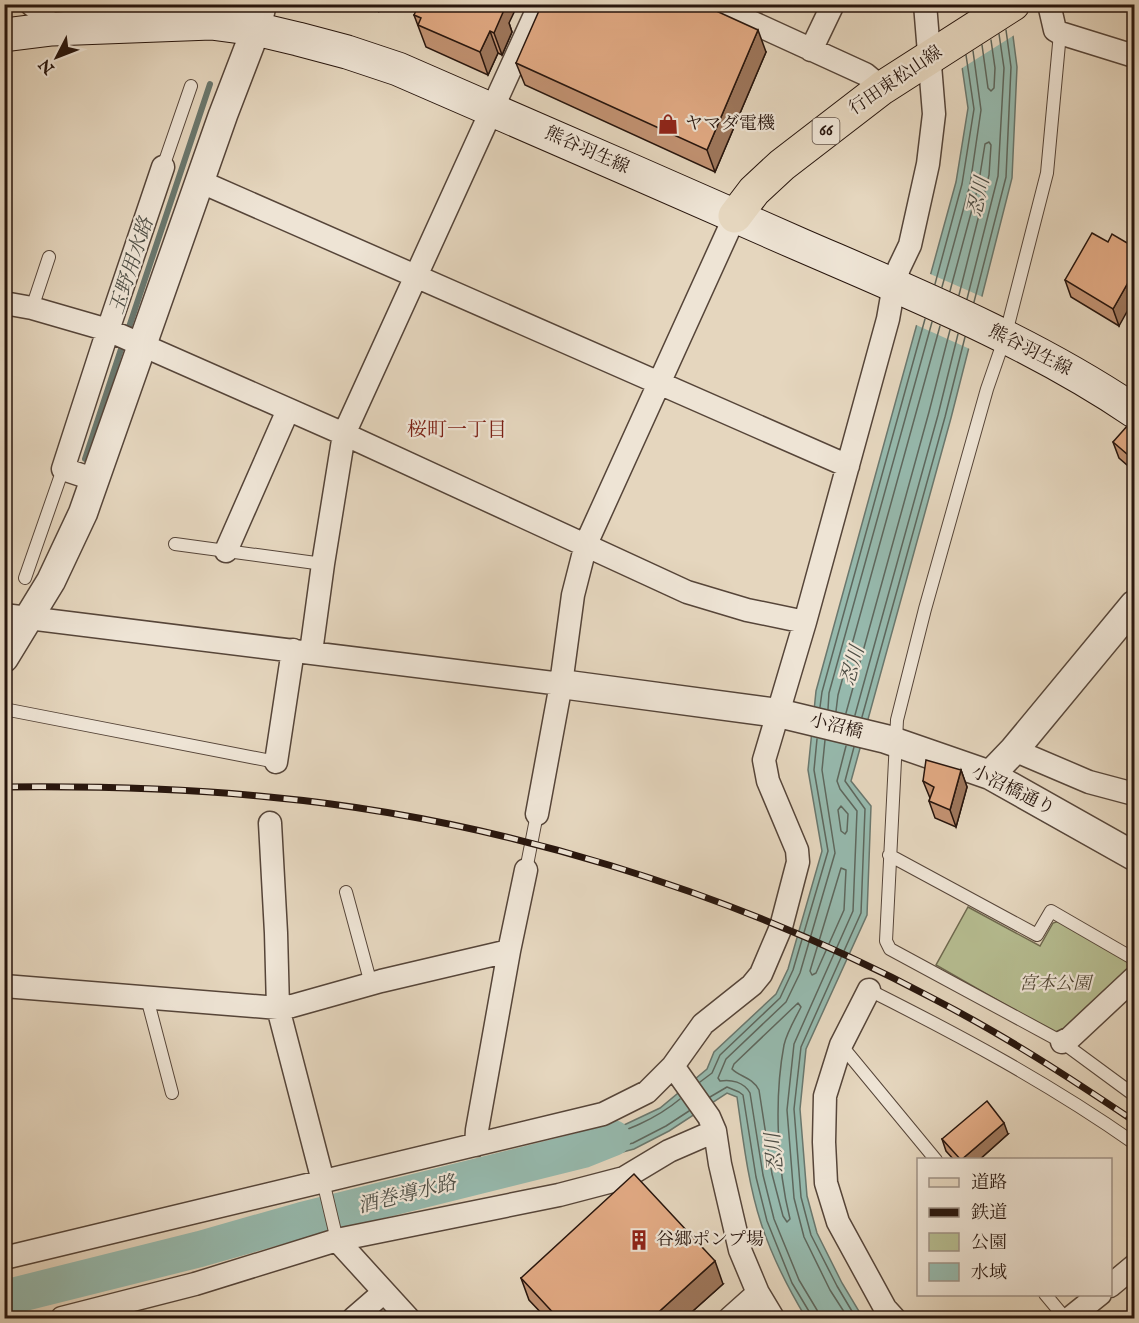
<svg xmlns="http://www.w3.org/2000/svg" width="1139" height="1323" font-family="'IM FELL English','Noto Serif JP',serif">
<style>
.green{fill:#b6bd91;stroke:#6e694f;stroke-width:1.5}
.water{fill:#96b9ad;stroke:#6a776d;stroke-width:1.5}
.pier{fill:#e5d6be}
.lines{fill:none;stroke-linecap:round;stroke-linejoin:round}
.shore{stroke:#5e675d;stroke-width:1.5}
.stream{stroke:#6a776d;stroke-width:6}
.river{stroke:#96b9ad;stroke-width:36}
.service-casing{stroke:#564539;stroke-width:14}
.minor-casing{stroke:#564539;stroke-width:25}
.tertiary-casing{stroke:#564539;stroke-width:31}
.secondary-casing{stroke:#27150d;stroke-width:35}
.primary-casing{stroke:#27150d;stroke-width:35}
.service{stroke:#eee4d5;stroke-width:12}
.minor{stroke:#eee4d5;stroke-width:22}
.tertiary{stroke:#eee4d5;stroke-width:28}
.secondary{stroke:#eee4d5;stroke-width:33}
.primary{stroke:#e5d6be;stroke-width:33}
.rail-casing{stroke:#27150d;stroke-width:7}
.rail{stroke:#eee4d5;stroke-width:4.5;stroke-dasharray:14;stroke-linecap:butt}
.wall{fill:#c29272;stroke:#27150d;stroke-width:1.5}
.shaded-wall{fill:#9e775c;stroke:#27150d;stroke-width:1.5}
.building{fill:#e2aa84;stroke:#27150d;stroke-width:1.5}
.labels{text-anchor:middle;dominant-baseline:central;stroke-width:4.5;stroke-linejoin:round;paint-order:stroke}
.shield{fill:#eee4d5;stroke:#635349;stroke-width:1.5}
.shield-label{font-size:16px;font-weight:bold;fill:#27150d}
.street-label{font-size:18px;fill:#27150d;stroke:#eee4d5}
.poi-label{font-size:18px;fill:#27150d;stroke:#eee4d5;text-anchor:start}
.park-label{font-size:18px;font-style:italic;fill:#524735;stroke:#eee4d5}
.water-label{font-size:20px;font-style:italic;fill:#4e4e45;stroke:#eee4d5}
.neighbourhood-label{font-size:20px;fill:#7a1f14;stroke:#eee4d5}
</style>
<rect width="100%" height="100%" fill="#e5d6be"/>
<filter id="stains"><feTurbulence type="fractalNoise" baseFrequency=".00333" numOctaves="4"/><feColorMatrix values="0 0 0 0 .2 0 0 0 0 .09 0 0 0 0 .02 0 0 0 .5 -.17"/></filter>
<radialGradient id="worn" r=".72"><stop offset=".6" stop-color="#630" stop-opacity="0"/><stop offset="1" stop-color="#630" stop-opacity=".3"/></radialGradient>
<!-- green -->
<path class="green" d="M968,907l72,39 13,-23 9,-3 68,41 2,8 -66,61 -11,3 -119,-68z"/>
<!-- water -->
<path class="water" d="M953,5h56l8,62 -5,111 -61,240 -100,363 20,25 -4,109 -61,134 -6,60 7,87 10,37 25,50 21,35h-57c-18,-30 -34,-61 -45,-95 -13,-40 -18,-84 -24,-126l-10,-4 -58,38 -35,18 -41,11 -5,-7 -22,1 22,-12v-5l36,-12 36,-17 47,-39 7,-17 62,-58 12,-25 34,-118 -14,-81 8,-79 140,-509 12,-74z"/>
<!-- pier -->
<path class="pier" d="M1012,4l4,30 -57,36 -8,-62 4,-3z
M928,273l57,25 -13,52 -58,-26z
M798,931l54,24 -2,5 -54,-24z"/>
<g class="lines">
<!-- shore -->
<path class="shore" d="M982,45l6,43 3,3 3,-3 1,-20 -4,-28
M935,284l27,-100 12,-75 -8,-54
M942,287l28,-102 11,-75 -8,-59
M950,291l28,-104 7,-43 4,-2 2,3 -2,30 -30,120
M967,299l31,-123 6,-108 -5,-34
M974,302l32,-125 5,-110 -5,-37
M820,707l2,-15 103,-373
M828,709l1,-16 103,-371
M836,711l2,-16 102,-369
M846,713l83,-301 21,-82
M855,715l83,-300 20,-81
M862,717l83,-300 20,-80
M846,746l-9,35 3,8 17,22 -4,100 -59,133 -7,66 7,88 10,39 26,53 18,28
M854,747l-9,34 20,28 -4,104 -60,134 -7,62 7,88 10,38 26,51 19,32
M841,806l7,8 -1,17 -2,3 -4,-3 -3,-21z
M841,868l5,2 -2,40 -28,63 -4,2 -2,-4z
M798,1003l3,4c-6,12 -14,25 -17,38 -10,53 -7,122 6,174l-3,3 -4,-6 -11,-42 -13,-84c-7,-13 -19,-13 -27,-21l2,-5z
M700,1082l12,-9 8,-18 60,-57 13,-28 35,-119 -14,-81 3,-31
M710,1097l17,-10 12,5 4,3 13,82 11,44 25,62 18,30 1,5
M680,1099c-25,21 -53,31 -84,42l-3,7 5,4 35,-9 33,-17 23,-15
M819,1318l-2,-8 -18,-30 -25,-61 -11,-44 -13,-82c-6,-11 -19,-14 -30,-12l-2,-3 8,-19 60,-57 14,-29 35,-120 -13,-83 3,-30"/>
<!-- stream -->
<path class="stream" d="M127,333l83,-249
M85,459l38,-116"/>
<!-- river -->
<path class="river" d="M4,1298l196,-49 102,-29 281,-70 30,-12"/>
<!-- service casing -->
<g class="service-casing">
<path id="service" d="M1060,33l-13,140 -42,164 -18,52 -62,220 -28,111 -11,221 4,8 172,93 72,53
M163,167l28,-81
M32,308l17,-51
M175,544l148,20
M25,578l38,-109
M4,709l272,53
M889,855l148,80 14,-24 83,48
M526,870l11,-56
M346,892l25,92
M869,990c92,46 181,94 265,153
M147,998l25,95
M841,1045l95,115
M323,1181l14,59
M1045,1294l20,24"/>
</g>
<!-- minor casing -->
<g class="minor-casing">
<path id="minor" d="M31,4l11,9 10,16
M712,4l153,70 17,14
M1049,4l6,26 5,3 74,23
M811,50l22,-46
M199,181l649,285
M4,303l28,5 76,22 236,104 343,158 60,18 58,12
M96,480l-33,-11 45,-139 55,-163
M226,551l62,-141
M4,615l557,69
M311,652l12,-88 21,-130 196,-430
M1014,750l75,32 45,12
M276,762l17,-112
M537,814l24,-130 12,-89 13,-51 149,-328
M270,823l6,110 2,75 45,173
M4,986l274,22 14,-2 89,-25 128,-30
M869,990l-28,55 -16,51 -1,46 2,41 12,39 47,86 9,10
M1062,1042l8,-4 64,-60
M673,1066l36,51 6,14 5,33 20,86 18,43 15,25
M476,1145l1,-15 32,-179 17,-81
M337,1240l71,78
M4,1258l599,-144 44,-22 26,-26 30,-42 49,-39 9,-11 20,-47 17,-65 -1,-12 -29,-69 -4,-21 41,-138 83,-303 6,-34 5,-17 11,-23 18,-81 6,-50 -9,-110
M1110,1286l24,-20
M62,1318l133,-34 142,-44 222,-45 65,-17 45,-27 46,-20
M354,1318l30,-26
M730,1318l28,-25
M1070,1318l30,-24"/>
</g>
<!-- tertiary casing -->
<g class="tertiary-casing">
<path id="tertiary" d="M4,658l47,-77 32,-68 140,-398 33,-86 6,-25
M561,684l217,29 108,26 104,36 144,81
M990,775l24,-25 120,-145"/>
</g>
<!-- secondary casing -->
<g class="secondary-casing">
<path id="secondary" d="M4,35l48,-6 159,-6 45,6 42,10 49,13 51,17c134,58 269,117 403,176 113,49 231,97 333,166"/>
</g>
<!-- primary casing -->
<g class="primary-casing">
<path id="primary" d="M735,216l19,-25 28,-26 100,-77 131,-84"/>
</g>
<!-- service -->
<use href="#service" class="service"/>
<!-- minor -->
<use href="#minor" class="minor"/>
<!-- tertiary -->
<use href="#tertiary" class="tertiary"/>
<!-- secondary -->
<use href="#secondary" class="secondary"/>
<!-- primary -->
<use href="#primary" class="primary"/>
<!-- rail casing -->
<g class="rail-casing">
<path id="rail" d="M4,787c89,-1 177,1 265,10 227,21 464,95 665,202 70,36 136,79 200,122"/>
</g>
<!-- rail -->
<use href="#rail" class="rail"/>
</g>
<!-- wall -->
<path class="wall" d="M364,4h18l-3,7z
M414,15l95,8 3,9 -10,23 -4,-2 -10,22 -62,-28z
M766,52l-51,120 -190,-87 -9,-22z
M1108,242l11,84 -48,-29 -6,-17z
M1134,430v41l-15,-13 -6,-16z
M961,770l6,17 -11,40 -21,-9 -6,-17 1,-3 -7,-17z
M1008,1134l-29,26h-25l-8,-9 -4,-12z
M521,1278l202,6 -38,34h-139l-17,-18z"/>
<!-- shaded-wall -->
<path class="shaded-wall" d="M377,4h5l-3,7z
M500,4h18l-9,19 3,9 -10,23 -8,-22z
M758,30l8,22 -51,120 -8,-22z
M490,31l8,22 -10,22 -8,-23z
M1134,272v27l-15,27 -6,-17z
M961,770l6,17 -11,40 -6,-17z
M1004,1123l4,11 -29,26h-18z
M715,1261l8,23 -38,34h-33z"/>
<!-- building -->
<path class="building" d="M419,4h81l-2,3 6,3 -10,23 -4,-2 -10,21 -62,-27 3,-7 -7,-3z
M542,4h159l57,26 -51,120 -191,-87z
M1092,233l16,9 4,-8 22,13v4l-2,4 2,2v15l-21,37 -48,-29z
M1128,425l6,5v30l-21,-18z
M926,760l35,10 -11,40 -21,-9 5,-14 -11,-6z
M987,1101l17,22 -43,37 -19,-21z
M634,1174l81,87 -63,57h-94l-37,-40z"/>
<!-- icons -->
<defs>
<g id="shop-bare" transform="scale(1.62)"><path d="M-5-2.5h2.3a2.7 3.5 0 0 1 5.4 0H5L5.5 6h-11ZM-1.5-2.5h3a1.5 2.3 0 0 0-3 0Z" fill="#8f2418" stroke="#eee4d5" stroke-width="2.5" paint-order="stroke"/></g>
<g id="building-bare" transform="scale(1.62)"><path d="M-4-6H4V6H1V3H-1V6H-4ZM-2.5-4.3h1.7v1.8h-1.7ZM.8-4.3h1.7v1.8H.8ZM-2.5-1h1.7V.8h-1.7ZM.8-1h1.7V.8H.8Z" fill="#8f2418" stroke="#eee4d5" stroke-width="2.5" paint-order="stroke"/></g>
</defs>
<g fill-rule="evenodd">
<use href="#shop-bare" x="668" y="124"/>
<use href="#building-bare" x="639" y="1240"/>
</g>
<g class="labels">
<!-- shield labels -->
<rect class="shield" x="812.5" y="118" width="27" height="26" rx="4.5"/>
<g class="shield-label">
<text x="826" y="131">66</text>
</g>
<!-- street labels -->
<g class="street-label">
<text transform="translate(896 81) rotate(-34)">行田東松山線</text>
<text transform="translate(587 151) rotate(24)">熊谷羽生線</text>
<text transform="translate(1030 351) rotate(27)">熊谷羽生線</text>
<text transform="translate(836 727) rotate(14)">小沼橋</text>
<text transform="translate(1013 791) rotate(26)">小沼橋通り</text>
</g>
<!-- poi labels -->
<g class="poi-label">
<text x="685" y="124">ヤマダ電機</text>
<text x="656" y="1240">谷郷ポンプ場</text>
</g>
<!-- park labels -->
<g class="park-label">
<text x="1055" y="984">宮本公園</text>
</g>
<!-- water labels -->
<g class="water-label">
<text transform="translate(979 197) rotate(-78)">忍川</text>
<text transform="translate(132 266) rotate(-72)">玉野用水路</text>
<text transform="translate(853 666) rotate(-74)">忍川</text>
<text transform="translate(775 1153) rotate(-95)">忍川</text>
<text transform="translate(407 1195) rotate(-14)">酒巻導水路</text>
</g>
<!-- neighbourhood labels -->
<g class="neighbourhood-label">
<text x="457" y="430">桜町一丁目</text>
</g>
</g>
<!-- margin -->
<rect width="1139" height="1323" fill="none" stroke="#e5d6be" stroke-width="24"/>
<rect x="6" y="6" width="1127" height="1311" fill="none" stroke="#27150d" stroke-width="3"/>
<rect x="12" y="12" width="1115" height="1299" fill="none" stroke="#27150d" stroke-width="1.5"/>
<!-- legend -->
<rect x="917" y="1158" width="195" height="138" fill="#eee4d5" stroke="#9e9185" stroke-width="1.5"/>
<rect x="929" y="1178" width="30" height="9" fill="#e5d6be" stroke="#9e9185" stroke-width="1.5"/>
<text x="971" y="1188" font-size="18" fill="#27150d">道路</text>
<rect x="929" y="1208" width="30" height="9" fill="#27150d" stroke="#9e9185" stroke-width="1.5"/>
<text x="971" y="1218" font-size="18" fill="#27150d">鉄道</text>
<rect x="929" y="1233" width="30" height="18" fill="#b6bd91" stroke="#9e9185" stroke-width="1.5"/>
<text x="971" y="1248" font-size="18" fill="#27150d">公園</text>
<rect x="929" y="1263" width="30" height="18" fill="#96b9ad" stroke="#9e9185" stroke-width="1.5"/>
<text x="971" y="1278" font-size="18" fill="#27150d">水域</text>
<!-- north arrow -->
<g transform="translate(57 57) rotate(228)" stroke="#eee4d5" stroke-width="4.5" paint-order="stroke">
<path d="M0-4.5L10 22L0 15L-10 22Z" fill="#27150d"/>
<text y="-9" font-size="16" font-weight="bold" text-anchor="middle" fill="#27150d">N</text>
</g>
<rect width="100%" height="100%" filter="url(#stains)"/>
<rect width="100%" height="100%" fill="url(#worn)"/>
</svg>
